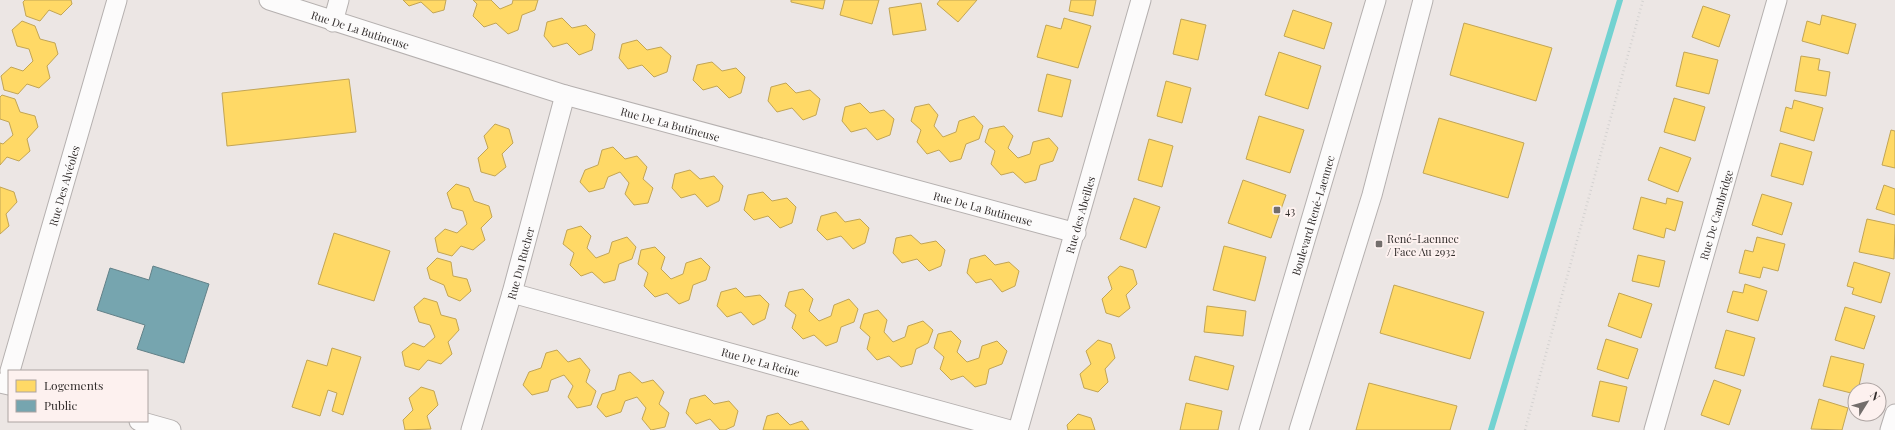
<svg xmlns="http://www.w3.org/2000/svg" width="1895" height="430" font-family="'Playfair Display',serif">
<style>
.homes{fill:#ffd966;stroke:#c2a555}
.public{fill:#76a5af;stroke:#628188}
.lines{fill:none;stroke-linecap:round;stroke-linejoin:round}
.stream{stroke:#72d2d1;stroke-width:6}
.minor-casing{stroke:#b5b0af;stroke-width:21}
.path{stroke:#d4d2d1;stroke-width:2.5;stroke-dasharray:1 3;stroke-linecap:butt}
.minor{stroke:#fcfbfb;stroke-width:19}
.poi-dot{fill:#736e6c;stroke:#fdf1ef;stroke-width:1.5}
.labels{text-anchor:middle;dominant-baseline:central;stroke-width:4;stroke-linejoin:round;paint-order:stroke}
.street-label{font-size:11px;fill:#322d2c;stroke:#fdf1ef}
.poi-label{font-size:11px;fill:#322d2c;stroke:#fdf1ef;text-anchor:start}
</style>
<rect width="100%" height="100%" fill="#ece6e4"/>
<!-- homes -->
<path class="homes" d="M25,0h46l1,4 -11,11 -12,-5 -9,11 -14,-5 -3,-14z
M403,0h43l-2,10 -11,3 -12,-11 -12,4z
M473,0h18l9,9 12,-5 1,-4h25l-3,10 -13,5 -4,15 -10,4 -12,-11 -12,4 -11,-11 4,-12z
M791,0h34l-2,9 -32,-7z
M844,0h35l-7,24 -32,-9z
M940,0h37l-19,22 -21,-18z
M1071,0h25l-3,16 -24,-5z
M921,3l5,27 -33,5 -4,-27z
M1703,6l27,9 -11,32 -27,-10z
M1293,10l39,13 -8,26 -40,-13z
M1822,15l34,9 -8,30 -46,-13 5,-20 13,4z
M562,18l10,10 14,-3 9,9 -3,16 -13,5 -12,-12 -14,4 -9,-11 3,-14z
M1064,18l27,8 -13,42 -41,-11 9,-32 15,4z
M1181,19l25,6 -8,35 -25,-6z
M22,21l13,5 5,13 15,4 3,11 -11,12 3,12 -11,10 -12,-4 -9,10 -14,-4 -3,-14 10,-9 12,4 10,-10 -4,-12 -12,-3 -5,-16z
M1464,23l88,25 -16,53 -86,-26z
M637,40l10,10 14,-3 10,9 -4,16 -13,5 -12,-12 -14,4 -9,-11 3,-14z
M1279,52l42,14 -13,43 -43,-14z
M1684,52l34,8 -9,34 -33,-8z
M1801,56l19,3 -2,11 12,2 -4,24 -31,-5z
M712,62l10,9 14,-3 9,9 -4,16 -12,5 -12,-12 -14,4 -10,-10 4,-15z
M1047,74l24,6 -9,37 -24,-6z
M349,79l7,53 -129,14 -5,-53z
M1166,81l25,7 -9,35 -25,-7z
M786,83l10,10 14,-3 10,9 -4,16 -13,5 -11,-12 -15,4 -9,-11 3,-14z
M2,95l13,4 5,13 15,4 3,11 -11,12 3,12 -11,10 -12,-4 -7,8v-22l3,1 10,-9 -4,-13 -9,-3v-22z
M1674,98l31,9 -10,34 -31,-9z
M1794,100l29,8 -9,33 -34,-10 6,-24 6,2z
M860,103l10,10 14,-3 10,9 -4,16 -13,5 -11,-12 -15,4 -9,-11 3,-14z
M929,104l9,11 -4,11 9,11 13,-5 3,-11 15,-5 9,10 -4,13 -13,5 -5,15 -11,3 -11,-12 -12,4 -10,-12 4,-12 -10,-9 4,-14z
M1259,116l45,14 -14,43 -44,-14z
M1439,118l85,25 -16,55 -85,-25z
M495,124l14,5 4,14 -11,11 4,13 -11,9 -14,-4 -3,-14 10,-10 -4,-12z
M1004,126l9,10 -5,12 10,10 12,-4 3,-12 16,-4 9,10 -5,13 -13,4 -4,15 -11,3 -12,-11 -12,3 -10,-11 4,-13 -10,-9 4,-13z
M1891,130l4,1v37l-13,-3z
M1149,139l24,7 -11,41 -24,-7z
M1780,143l32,9 -9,33 -32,-9z
M613,147l12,12 12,-3 10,11 -4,12 10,9 -5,15 -14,2 -9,-11 4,-11 -9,-11 -12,5 -4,11 -15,4 -9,-10 5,-12 13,-5 4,-15z
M1660,147l31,11 -13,34 -30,-12z
M690,170l10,9 14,-3 9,10 -4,15 -12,6 -12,-13 -14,4 -9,-10 3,-14z
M1243,180l43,15 -15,43 -43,-15z
M456,184l13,4 5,13 15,5 3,11 -11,11 4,12 -12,10 -12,-4 -9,10 -14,-4 -3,-14 10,-9 12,4 10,-9 -4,-13 -11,-3 -5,-15z
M1884,185l11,4v26l-19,-6z
M0,187l14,5 3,10 -11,12 3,12 -9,8z
M763,192l9,9 15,-3 9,9 -4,16 -12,5 -12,-12 -14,4 -10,-10 4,-15z
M1762,194l30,9 -10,32 -30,-10z
M1641,197l25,7 1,-6 16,4 -8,29 -9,-3 -2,10 -31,-9z
M1134,198l26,9 -14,41 -26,-9z
M836,212l9,10 15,-3 9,9 -4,15 -12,6 -12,-13 -14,4 -10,-10 4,-14z
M1867,219l28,6 -1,34 -35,-7z
M581,226l10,10 -4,12 9,10 13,-5 3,-11 15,-5 9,10 -4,12 -13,5 -4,16 -11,3 -12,-11 -11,4 -11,-11 4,-12 -11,-9 4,-14z
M334,233l56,18 -16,50 -56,-17z
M911,235l10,9 15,-3 9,9 -4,16 -12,5 -12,-12 -15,4 -9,-10 3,-15z
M1757,237l28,7 -7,27 -15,-4 -3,11 -21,-5 6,-23 8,2z
M1224,246l42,11 -11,44 -42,-11z
M655,247l10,10 -4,12 10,10 12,-5 3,-11 15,-5 9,9 -4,13 -13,5 -4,15 -10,4 -12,-11 -12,4 -11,-11 4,-13 -10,-9 3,-14z
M985,255l10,10 14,-3 10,9 -4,15 -13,6 -11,-13 -15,4 -9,-10 3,-14z
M1638,255l27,6 -6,26 -27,-6z
M437,258l14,4 2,14 14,3 4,12 -11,10 -12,-5 -4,-11 -14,-6 -3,-11z
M1854,262l36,11 -9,30 -29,-9 2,-6 -7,-2z
M1120,266l13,4 4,14 -11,11 4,13 -11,9 -13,-4 -4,-14 10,-10 -4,-12z
M1745,284l22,7 -9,30 -31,-9 6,-21 10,2z
M1394,285l90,27 -14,47 -90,-26z
M736,288l9,9 15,-2 9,9 -4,15 -12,6 -12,-13 -14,5 -10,-11 4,-14z
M803,289l10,10 -4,12 10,10 12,-5 3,-11 15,-6 9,10 -4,13 -13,5 -4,15 -11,4 -12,-11 -11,4 -11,-11 4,-13 -11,-9 4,-14z
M1619,293l33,11 -11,34 -33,-12z
M424,298l13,4 4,13 15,4 3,11 -11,12 4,12 -11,10 -13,-4 -9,10 -14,-4 -3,-14 11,-9 11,4 11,-10 -5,-12 -11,-3 -5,-15z
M1207,306l39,5 -3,25 -39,-4z
M1845,307l30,9 -11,33 -29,-9z
M878,310l9,10 -3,12 9,10 12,-5 3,-11 15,-5 10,9 -5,13 -12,6 -4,15 -11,3 -12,-11 -12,4 -10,-11 3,-12 -10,-9 4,-14z
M1726,330l29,8 -11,38 -29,-8z
M951,331l10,10 -4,11 10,10 12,-4 3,-12 15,-5 10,10 -5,13 -13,5 -3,15 -11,3 -12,-11 -12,4 -11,-11 4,-12 -10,-9 4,-14z
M1606,339l32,10 -10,30 -31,-10z
M1098,340l13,4 4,14 -10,11 3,13 -10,10 -14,-4 -4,-14 11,-10 -5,-13z
M332,348l29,9 -18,58 -11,-4 5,-18 -9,-3 -8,26 -28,-9 15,-47 20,6z
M557,350l11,12 12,-4 10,12 -4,12 10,9 -5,14 -14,3 -9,-11 5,-11 -9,-11 -13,5 -3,11 -16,4 -9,-10 6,-13 12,-4 5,-15z
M1195,356l39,10 -6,24 -39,-10z
M1831,356l33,8 -6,26h-3v4l-32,-8z
M630,372l12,11 11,-3 11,12 -5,12 10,9 -4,14 -14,3 -9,-11 4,-11 -9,-11 -12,4 -4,11 -15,5 -9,-10 5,-13 13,-4 4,-15z
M1714,380l27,10 -12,35 -28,-10z
M1600,381l27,6 -8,35 -27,-6z
M1369,383l88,23 -7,24h-94z
M421,387l13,4 4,14 -11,11 4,13 -26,1 -2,-10 10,-10 -4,-12z
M705,395l9,9 15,-3 9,10 -4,15 -9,4h-5l-10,-11 -14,5 -10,-11 4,-14z
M1819,399l29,9 -6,22 -31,-1z
M1186,403l36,8 -4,19h-38z
M778,413l12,12 12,-4 7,9h-46l4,-14z
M1078,414l13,4 4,12h-27l-1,-5z"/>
<!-- public -->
<path class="public" d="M153,266l56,18 -25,79 -47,-14 8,-24 -48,-15 13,-42 39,12z"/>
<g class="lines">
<!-- stream -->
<path class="stream" d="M1491,430l129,-430"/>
<!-- minor casing -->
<g class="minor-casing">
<g id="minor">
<path id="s1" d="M269,0l296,95 511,138"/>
<path d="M333,22l6,-22"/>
<path id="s2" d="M512,293l498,137"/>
<path id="s3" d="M10,371l107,-371"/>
<path d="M0,383l9,2"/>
<path d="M139,421l32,9"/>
<path id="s4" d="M471,430l41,-137 53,-198"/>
<path id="s5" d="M1018,430l123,-430"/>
<path id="s6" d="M1249,430l127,-430"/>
<path d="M1299,430l73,-235 51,-195"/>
<path id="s7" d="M1654,430l123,-430"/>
<path d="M1890,430l5,-16"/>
</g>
</g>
<!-- path -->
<path class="path" d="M1525,430l118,-430"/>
<!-- minor -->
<use href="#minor" class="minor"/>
</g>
<!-- markers -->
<g class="poi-dot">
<rect x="1273" y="206" width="8" height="8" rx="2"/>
<rect x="1375" y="240" width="8" height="8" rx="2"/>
</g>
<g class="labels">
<!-- street labels -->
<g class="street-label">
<text stroke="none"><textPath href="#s1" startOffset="96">Rue De La Butineuse</textPath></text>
<text stroke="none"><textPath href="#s1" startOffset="420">Rue De La Butineuse</textPath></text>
<text stroke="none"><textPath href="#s3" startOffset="193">Rue Des Alvéoles</textPath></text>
<text stroke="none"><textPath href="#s1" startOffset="744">Rue De La Butineuse</textPath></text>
<text stroke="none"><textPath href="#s5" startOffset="224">Rue des Abeilles</textPath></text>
<text stroke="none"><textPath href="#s6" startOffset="224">Boulevard René-Laennec</textPath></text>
<text stroke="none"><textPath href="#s7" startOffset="224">Rue De Cambridge</textPath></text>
<text stroke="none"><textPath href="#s4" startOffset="174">Rue Du Rucher</textPath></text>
<text stroke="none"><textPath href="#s2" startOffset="258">Rue De La Reine</textPath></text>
</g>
<!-- poi labels -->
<g class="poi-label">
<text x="1285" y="210">43</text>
<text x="1387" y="238">René-Laennec<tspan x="1387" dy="13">/ Face Au 2932</tspan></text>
</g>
</g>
<!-- legend -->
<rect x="8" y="370" width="140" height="52" fill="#fdf1ef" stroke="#aca3a1"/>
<rect x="16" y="380" width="20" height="12" fill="#ffd966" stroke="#aca3a1"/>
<text x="44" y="390" font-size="12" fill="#322d2c">Logements</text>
<rect x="16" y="400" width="20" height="12" fill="#76a5af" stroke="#aca3a1"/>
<text x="44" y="410" font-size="12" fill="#322d2c">Public</text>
<!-- north arrow -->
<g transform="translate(1867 402) rotate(53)"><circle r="19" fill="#fdf1ef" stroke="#aca3a1"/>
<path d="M0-3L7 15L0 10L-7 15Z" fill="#736e6c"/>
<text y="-6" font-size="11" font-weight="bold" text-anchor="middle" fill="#322d2c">N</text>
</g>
</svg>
